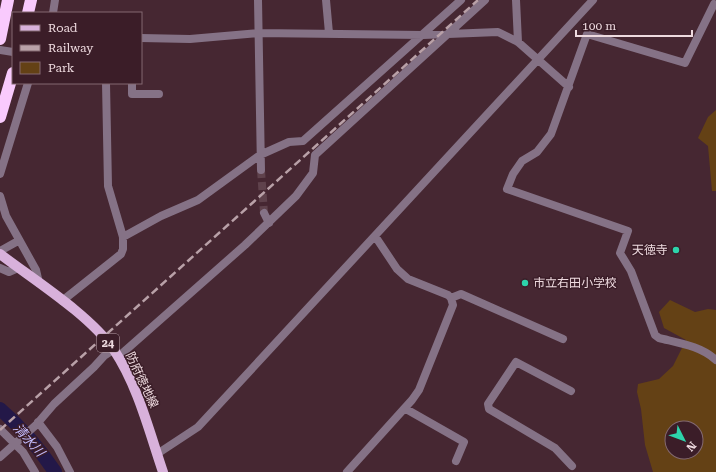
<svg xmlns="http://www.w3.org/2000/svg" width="716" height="472" font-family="'Roboto Serif','Noto Sans JP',serif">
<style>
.green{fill:#644115;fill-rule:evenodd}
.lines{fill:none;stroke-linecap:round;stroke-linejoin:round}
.river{stroke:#231848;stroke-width:14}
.minor-tunnel{stroke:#5f424c;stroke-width:8;stroke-dasharray:8 4;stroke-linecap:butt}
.minor{stroke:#857286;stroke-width:8}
.major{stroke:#d8b1db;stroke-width:10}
.highway{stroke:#f9cafd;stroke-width:12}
.rail{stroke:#b9a1a8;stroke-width:2.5;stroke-dasharray:8 4;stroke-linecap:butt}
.poi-dot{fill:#2dd4ab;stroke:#3b1d28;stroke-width:1.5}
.labels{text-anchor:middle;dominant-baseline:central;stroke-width:3;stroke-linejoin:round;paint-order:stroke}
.shield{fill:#3b1d28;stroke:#b8a1a8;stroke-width:1}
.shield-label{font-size:11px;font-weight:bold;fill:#eedadf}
.poi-label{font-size:12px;fill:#eedadf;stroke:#3b1d28;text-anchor:end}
.street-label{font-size:12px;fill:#eedadf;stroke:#3b1d28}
.water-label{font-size:13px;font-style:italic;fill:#c3bcfe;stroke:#3b1d28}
</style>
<rect width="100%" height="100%" fill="#462732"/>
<!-- green -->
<path class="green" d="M716,110v81h-4l-4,-45 -10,-8 10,-21z
M670,300l25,12 13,-3 8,1v162h-63l-8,-27 -4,-36 -4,-17 1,-8 21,-5 14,-13 13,-26 -22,-12 -5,-16zM672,428h24v24h-24z"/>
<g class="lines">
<!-- river -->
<path class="river" d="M0,409c22,19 39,39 55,63"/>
<!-- minor-tunnel -->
<path class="minor-tunnel" d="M261,170l3,43"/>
<!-- minor -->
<path class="minor" d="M258,0l3,170
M326,0l3,33
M516,0l2,42
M716,5l-2,-1 -29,59 -98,-29 -36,100 -14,18 -15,9 -9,13 -6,15 121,42 -8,22 11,18 24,64 4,3c20,5 42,8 57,22
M53,13l2,-13
M141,38l49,1 68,-6 165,2 75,-3 20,10 51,45
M0,50l13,2
M132,83v11h27
M0,174l28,-91
M0,196l6,20 30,54 3,13
M264,213l5,10
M123,237l38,-21 37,-16 62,-45 29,-13 14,-1 158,-141
M0,251l18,-10
M0,268l9,4 9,-4
M451,298l10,-4 102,45
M62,301l59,-47 2,-5v-12l-15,-51 -2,-103
M118,357l127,-112 51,-49 17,-23 2,-18 170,-155
M571,391l-55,-29 -28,42 1,5 66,39 17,18
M406,409l58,33 -8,19
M38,422l19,25 13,25
M0,429l23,23 12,20
M157,454l41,-27 395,-427
M0,457l36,-32 18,-21 40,-37 10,-11 9,-6
M347,472l65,-72 7,-10 34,-85 -2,-7 -3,-3 -40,-16 -11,-10 -22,-33"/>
<!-- major -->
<path class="major" d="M0,254c34,26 90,61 114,96 24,36 35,81 49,122"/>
<!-- highway -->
<path class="highway" d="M28,13l3,-13
M0,39l8,-39
M0,117l13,-44"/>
<!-- rail -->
<path class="rail" d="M0,430l478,-430"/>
</g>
<!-- markers -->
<g class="poi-dot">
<circle cx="676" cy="250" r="4"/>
<circle cx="525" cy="283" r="4"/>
</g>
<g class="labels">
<!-- shield labels -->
<rect class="shield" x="97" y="334" width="22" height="18" rx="3"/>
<g class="shield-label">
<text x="108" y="343">24</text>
</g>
<!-- poi labels -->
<g class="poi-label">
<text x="668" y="250">天徳寺</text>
<text x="533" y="283" text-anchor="start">市立右田小学校</text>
</g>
<!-- street labels -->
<g class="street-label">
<text transform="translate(142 380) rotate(65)">防府徳地線</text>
</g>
<!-- water labels -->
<g class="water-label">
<text transform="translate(29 440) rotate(48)">清水川</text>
</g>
</g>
<!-- legend -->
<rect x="12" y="12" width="130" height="72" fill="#3b1d28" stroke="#836971"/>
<rect x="20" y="25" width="20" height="6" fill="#d8b1db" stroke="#836971"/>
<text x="48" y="32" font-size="12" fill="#eedadf">Road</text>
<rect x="20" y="45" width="20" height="6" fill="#b9a1a8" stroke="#836971"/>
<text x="48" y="52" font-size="12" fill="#eedadf">Railway</text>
<rect x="20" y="62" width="20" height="12" fill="#644115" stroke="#836971"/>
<text x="48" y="72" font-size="12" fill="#eedadf">Park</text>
<!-- north arrow -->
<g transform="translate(684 440) rotate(132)"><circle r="19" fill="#3b1d28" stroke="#836971"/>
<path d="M0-3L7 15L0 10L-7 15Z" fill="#2dd4ab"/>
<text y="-6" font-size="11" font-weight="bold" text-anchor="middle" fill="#eedadf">N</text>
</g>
<!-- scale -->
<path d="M576 30v6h116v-6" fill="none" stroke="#eedadf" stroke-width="2"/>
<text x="582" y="30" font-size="12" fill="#eedadf" stroke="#3b1d28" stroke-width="3" paint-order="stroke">100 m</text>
</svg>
